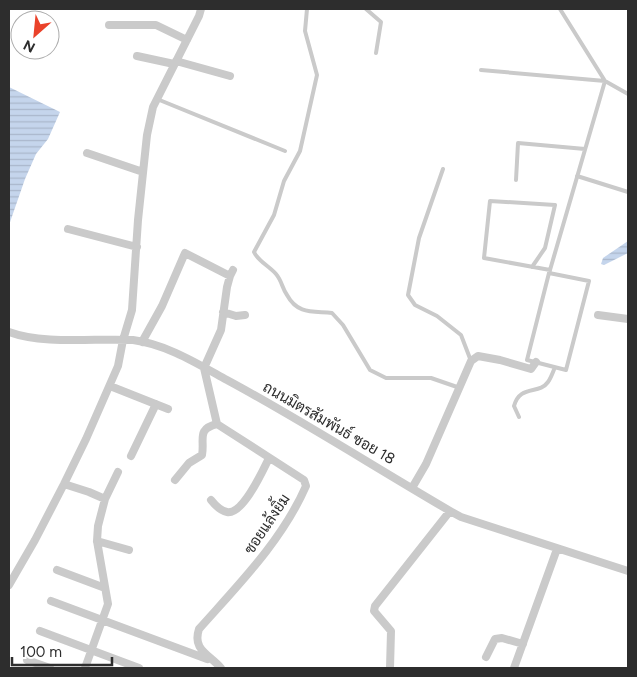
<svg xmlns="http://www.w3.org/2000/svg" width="637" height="677" font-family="Figtree,Sarabun,sans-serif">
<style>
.water{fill:url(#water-rules)}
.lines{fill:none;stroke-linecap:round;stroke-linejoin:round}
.lane{stroke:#cacaca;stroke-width:4}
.street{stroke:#cacaca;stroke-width:8}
.labels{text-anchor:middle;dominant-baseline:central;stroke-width:5;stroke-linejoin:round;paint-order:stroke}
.street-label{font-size:15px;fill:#2d2d2d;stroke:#fff}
</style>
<defs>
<pattern id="water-rules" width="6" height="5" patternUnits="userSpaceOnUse" patternTransform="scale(1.25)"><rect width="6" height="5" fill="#c5d5ec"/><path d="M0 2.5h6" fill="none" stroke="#aab7cb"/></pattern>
</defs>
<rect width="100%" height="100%" fill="#fff"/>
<!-- water -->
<path class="water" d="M9,87l51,25 -12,27 -12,15 -11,25 -16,46z
M628,241v12l-24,12 -3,-1 2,-6z"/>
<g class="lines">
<!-- lane -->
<path class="lane" d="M307,9l-2,22 12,44 -17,76 -16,30 -10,34 -20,37c4,9 15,14 22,22 6,7 6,14 11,21 11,20 26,16 45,18l11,12 27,45 16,8h45l29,10
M366,9l15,13 -5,31
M560,9l45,72
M481,70l124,11
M157,99l128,52
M443,169l-24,69 -11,57 7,10 22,11 24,19 10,26
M577,176l51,16
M516,180l2,-37 67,6
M532,267l13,-19 10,-43 -65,-4 -6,57 66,12
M549,273l40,8 -23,89 -39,-10 22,-87 1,-3 55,-189 23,13
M519,417l-5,-11c6,-22 25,-11 34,-24 3,-4 5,-10 7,-15"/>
<!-- street -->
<path class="street" d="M109,25h47l31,15
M137,56l37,8
M176,61l54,15
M87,153l56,19
M68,229l69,18
M223,312l13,4 9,-1
M598,315l30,4
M9,332c35,13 86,6 124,8 33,4 65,24 94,40 76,41 149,88 223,131l11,6 167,54
M142,342l20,-36 23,-53 45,23
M110,386l58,23
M131,456l25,-52
M175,480l14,-17 13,-8c3,-15 -6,-26 15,-31
M64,484l25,8 16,7
M412,488l14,-24 45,-103 7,-5 22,4 31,9 5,-7
M211,500c4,5 10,11 16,12 16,3 36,-42 42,-54
M97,541l32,9
M57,570l48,18
M9,585l26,-45 29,-56 22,-45 32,-73 5,-26 9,-30 6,-90 9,-85 6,-28 46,-91 2,-7
M51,601l156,58
M40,631l99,37
M486,657l9,-18 7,-1 21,6
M27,660l23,8
M85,668l23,-64 -11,-63 1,-15 7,-27 13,-27
M221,668c-12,-14 -29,-18 -22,-39 39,-44 83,-88 107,-143l-2,-6 -87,-56 -13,-56 17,-38 6,-43 3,-11 3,-6
M390,668l1,-37 -17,-20 1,-5 75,-95
M514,668l43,-119"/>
</g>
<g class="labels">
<!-- street labels -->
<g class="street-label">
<text transform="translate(329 423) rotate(30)">ถนนมิตรสัมพันธ์ ซอย 18</text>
<text transform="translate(267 524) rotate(-56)">ซอยแล้งยิ้ม</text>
</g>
</g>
<!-- border -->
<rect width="637" height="677" fill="none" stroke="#2d2d2d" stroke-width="20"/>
<!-- north arrow -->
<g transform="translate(35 35) rotate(207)"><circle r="24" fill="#ffffff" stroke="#ababab"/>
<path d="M0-4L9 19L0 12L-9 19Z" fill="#ea422a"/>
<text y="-8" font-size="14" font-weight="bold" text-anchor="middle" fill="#2d2d2d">N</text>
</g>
<!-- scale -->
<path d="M12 657v8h100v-8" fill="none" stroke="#2d2d2d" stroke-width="2.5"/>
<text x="20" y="657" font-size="15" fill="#2d2d2d" stroke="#ffffff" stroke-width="4" paint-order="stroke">100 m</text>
</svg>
